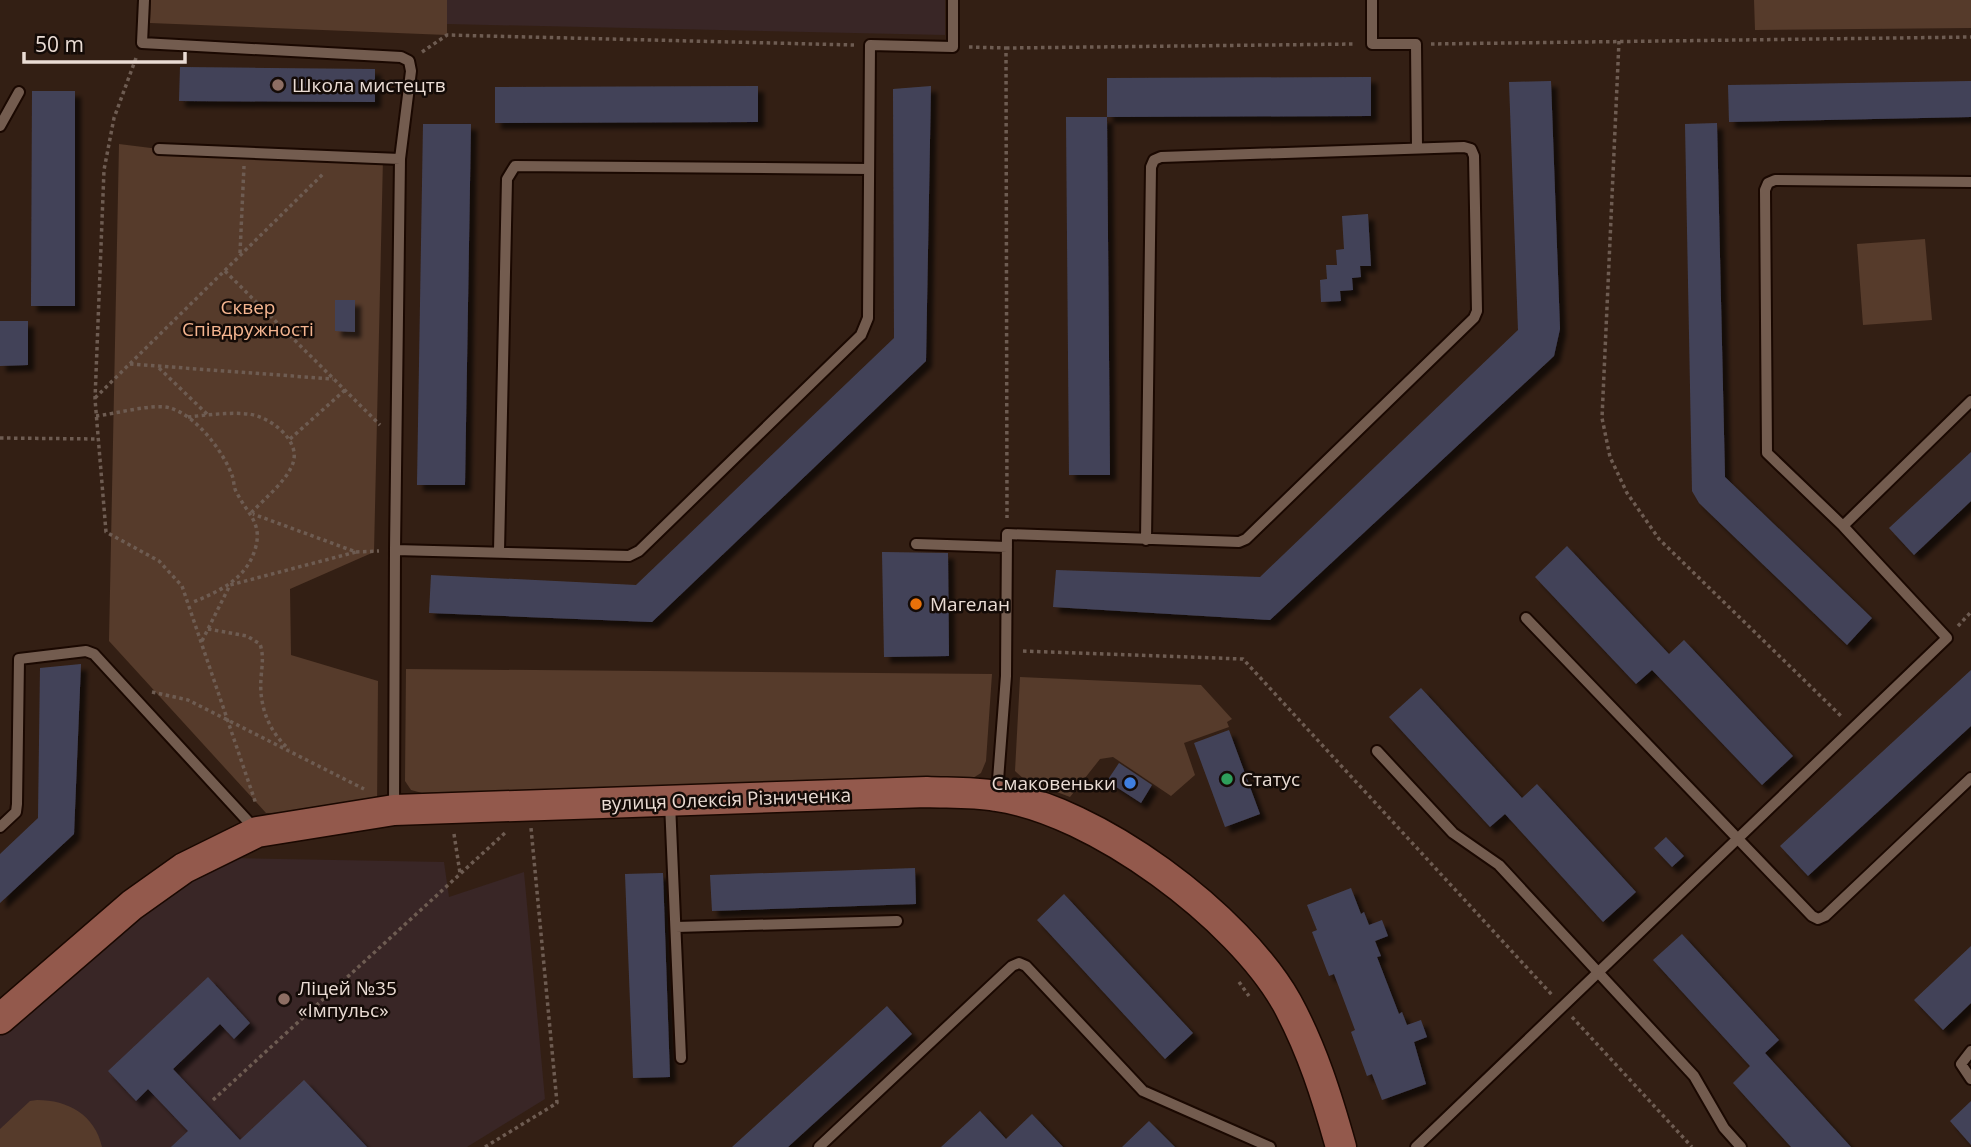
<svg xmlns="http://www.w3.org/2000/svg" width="1971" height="1147" font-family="'Open Sans',sans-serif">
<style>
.education{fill:#392626}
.green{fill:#563b2b}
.building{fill:#434359;filter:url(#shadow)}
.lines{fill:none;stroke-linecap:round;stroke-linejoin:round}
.lane-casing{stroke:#1a0801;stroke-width:14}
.secondary-casing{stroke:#1a0801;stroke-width:33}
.path{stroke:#6e5c52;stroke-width:3.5;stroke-dasharray:3.5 3.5;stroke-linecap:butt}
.lane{stroke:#735c4f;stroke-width:10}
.secondary{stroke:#93594c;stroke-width:30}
.education-dot{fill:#8d6e63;stroke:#140b07;stroke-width:2.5}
.food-dot{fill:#e8710a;stroke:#140b07;stroke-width:2.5}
.leisure-dot{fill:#2e9e5b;stroke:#140b07;stroke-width:2.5}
.shop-dot{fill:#3f7fe0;stroke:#140b07;stroke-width:2.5}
.labels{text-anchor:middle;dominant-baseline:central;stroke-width:5;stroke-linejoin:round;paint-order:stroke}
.poi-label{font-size:19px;fill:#eadcd4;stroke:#140b07;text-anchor:start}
.park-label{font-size:19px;fill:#f5b590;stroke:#140b07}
.street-label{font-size:19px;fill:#eadcd4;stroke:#140b07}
</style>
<defs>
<filter id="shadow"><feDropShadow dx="6" dy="6" stdDeviation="2" flood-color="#0009"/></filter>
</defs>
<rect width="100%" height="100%" fill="#331f14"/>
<!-- education -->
<path class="education" d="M447,0h498v35l-498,-11z
M227,858l217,4 5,35 75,-25 21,227 -78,48h-467v-120l142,-116z"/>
<!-- green -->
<path class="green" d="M151,0h296v35l-297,-12z
M1754,0h217v28l-216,2z
M119,144l40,5 224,9 -9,394 -84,37 1,66 87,26 -1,131 -111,1 -157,-172z
M1925,239l7,81 -69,5 -6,-81z
M406,669l586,5 -6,87 -5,12 -8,5 -551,15 -11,-3 -6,-9z
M1020,677l181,8 31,34 -5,3 2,5 -45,16 11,32 -24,21 -58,-39 -13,2 -30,38 -45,-17 -10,-9z
M37,1100c31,0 58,15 65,47h-102v-18l30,-28z"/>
<!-- building -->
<path class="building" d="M180,67l195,2v33l-196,-1z
M1371,77v39l-264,1v-39z
M1551,81l9,248 -6,27 -284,264 -217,-13 3,-37 204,7 258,-247 -9,-248z
M1971,81v36l-242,5 -1,-37z
M758,86v36l-263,1v-36z
M931,86l-5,275 -274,261 -223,-9 2,-38 205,10 258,-247 -1,-249z
M32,91h43v215h-44z
M1066,117h41l3,358h-41z
M1717,123l8,354 147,141 -25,27 -148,-142 -7,-12 -7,-367z
M423,124h48l-6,361h-48z
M1368,214l3,52h-11l1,11 -9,1 1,12 -13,1 1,10 -20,1 -1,-22 7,-1 -1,-14h11l-1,-15 8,-1 -2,-33z
M335,300h20v32l-20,-1z
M0,321h28v44l-28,1z
M1971,452v49l-57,54 -25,-27z
M1567,546l102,108 15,-14 109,116 -31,29 -110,-115 -16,14 -101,-107z
M882,552l66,1 1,103 -65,1z
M81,664l-7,170 -74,69v-49l38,-36 2,-150z
M1971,670v56l-163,150 -28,-30z
M1421,688l101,110 15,-14 99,108 -33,30 -98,-108 -15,13 -101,-110z
M1229,730l31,84 -35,13 -31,-84z
M1119,763l33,22 -11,18 -34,-22z
M1666,837l18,19 -12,11 -18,-19z
M915,868l1,36 -204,7 -2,-36z
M663,873l7,204 -37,1 -8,-204z
M1351,888l10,26 3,-2 5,13 13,-5 6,16 -13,5 6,15 -4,1 22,57 3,-2 5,13 14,-5 6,17 -13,5 12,42 -44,16 -10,-26 -5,2 -16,-44 4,-2 -21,-56 -5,2 -17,-44 5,-2 -10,-25z
M1064,894l129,139 -28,26 -128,-139z
M1682,934l97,106 -14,13 86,94h-60l-58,-64 17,-17 -97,-106z
M1971,946v57l-28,27 -29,-30z
M208,977l42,46 -16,16 -14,-15 -47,45 67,71 64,-60 63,67h-196l17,-16 -40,-42 -12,12 -28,-30z
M887,1006l25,28 -124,113h-56z
M1971,1101v44l-21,-24z
M980,1111l26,28 26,-25 31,33h-122z
M1149,1121l26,26h-53z"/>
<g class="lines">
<!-- lane casing -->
<g class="lane-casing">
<path id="lane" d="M144,0l-2,43 259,14 8,4 2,10 -11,88 -241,-10
M1372,0v44h44l1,104
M0,126l19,-34
M1843,526l128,-125
M916,544l91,3
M395,550l5,-391
M499,551l8,-372 8,-13 354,3
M1526,618l286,298 6,3 7,-3 146,-138
M1377,751l76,82 46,32 195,211 30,52 17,19
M997,793l9,-117 1,-142 232,8 7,-3 228,-221 3,-7 -3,-155 -3,-7 -7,-2 -303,10 -7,3 -3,7 -5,373
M670,803l11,255
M394,809l1,-259 234,6 10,-5 222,-216 7,-17 2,-273 83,2v-47
M0,827l16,-15 1,-8 2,-145 67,-8 8,3 162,176
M676,927l221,-6
M1971,1051l-10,13 10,15
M819,1147l193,-181 7,-3 7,3 117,125 127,56
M1416,1147l531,-509 -104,-112 -76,-73 -2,-263 3,-7 7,-3 196,2"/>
</g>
<!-- secondary casing -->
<g class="secondary-casing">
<path id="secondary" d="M0,1019l132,-114 52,-37 73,-36 137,-22 533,-18c22,1 46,0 69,4 99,13 243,121 291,207 25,46 40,94 54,144"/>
</g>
<!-- path -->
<path class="path" d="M1619,41l-17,377 8,39 17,36 32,46 183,178
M1431,44l540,-7
M969,47l37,1 1,470
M1006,48l350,-4
M422,52l25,-17 407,10
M136,58l-22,60 -10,52 -9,229 11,133 53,29 23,25 74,218
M240,253l4,-87
M225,271l155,154
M130,364l203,15
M159,368l49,47
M95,398l229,-225
M96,416c19,-2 58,-13 74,-8 27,8 54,44 63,70 1,5 1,11 4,15 9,19 25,29 19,53 -8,33 -38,46 -65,57
M188,417c19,-2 40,-5 60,-3 21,2 53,26 45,49 -6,18 -29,36 -42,50
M0,438l98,1
M290,439l55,-49
M356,552l23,-1
M1958,626l13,-14
M208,629l39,7 13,8c4,12 2,21 1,34 -2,27 7,53 28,71
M202,641l28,-56 126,-33 -103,-38
M1023,651l220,8 310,337
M152,692l36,8 176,89
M454,834l6,39
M1239,982l10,14
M1572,1017l120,130
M213,1100l293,-268
M485,1147l72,-44 -26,-275"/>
<!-- lane -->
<use href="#lane" class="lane"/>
<!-- secondary -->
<use href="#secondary" class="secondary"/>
</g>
<!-- markers -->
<g class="education-dot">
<circle cx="278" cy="85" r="7"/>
<circle cx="284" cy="999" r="7"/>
</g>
<circle class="food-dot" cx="916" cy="604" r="7"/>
<circle class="leisure-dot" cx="1227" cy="779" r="7"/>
<circle class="shop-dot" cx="1130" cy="783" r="7"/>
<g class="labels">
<!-- poi labels -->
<g class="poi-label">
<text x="292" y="85">Школа мистецтв</text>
<text x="930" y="604">Магелан</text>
<text x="1241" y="779">Статус</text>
<text x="1116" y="783" text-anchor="end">Смаковеньки</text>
<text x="298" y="988">Ліцей №35<tspan x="298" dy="22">«Імпульс»</tspan></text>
</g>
<!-- park labels -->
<g class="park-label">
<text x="248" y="307">Сквер<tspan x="248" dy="22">Співдружності</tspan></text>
</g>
<!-- street labels -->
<g class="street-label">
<text transform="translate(726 799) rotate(-2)">вулиця Олексія Різниченка</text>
</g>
</g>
<!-- scale -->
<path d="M24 52v10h161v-10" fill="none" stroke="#eadcd4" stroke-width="3.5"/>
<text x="35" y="52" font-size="21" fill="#eadcd4" stroke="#140b07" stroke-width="5" paint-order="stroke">50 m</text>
</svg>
